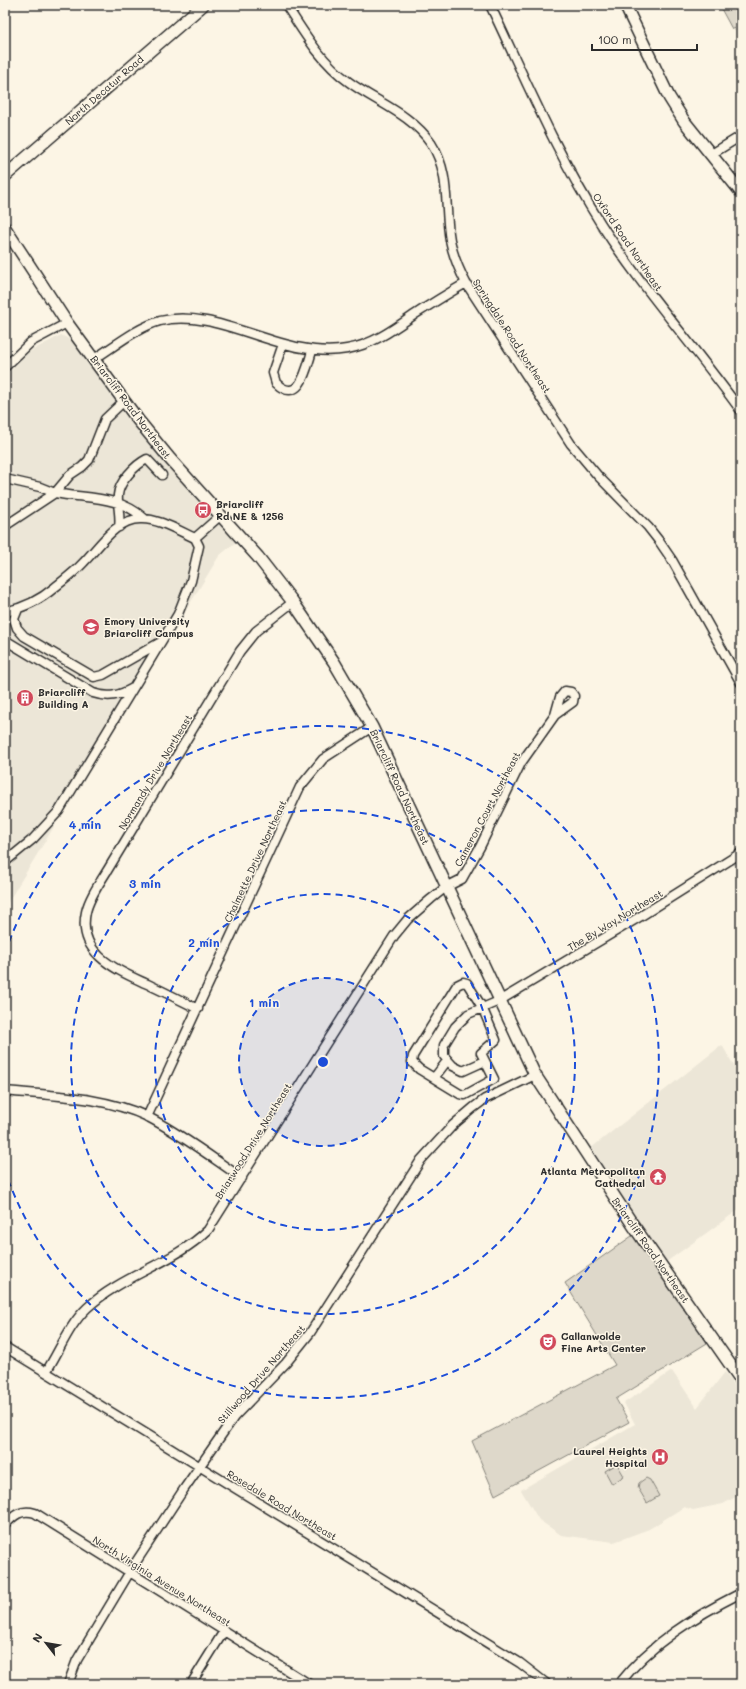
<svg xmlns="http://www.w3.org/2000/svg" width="746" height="1689" font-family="Mali,sans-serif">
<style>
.built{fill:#ece6d7}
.green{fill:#ded8ca;stroke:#84827a}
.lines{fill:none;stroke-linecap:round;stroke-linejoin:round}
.street-casing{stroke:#2b2b2b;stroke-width:11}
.secondary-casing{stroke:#2b2b2b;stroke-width:14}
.street{stroke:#fcf5e5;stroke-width:8}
.secondary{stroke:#fcf5e5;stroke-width:11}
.ring{fill:none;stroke:#1d4ed8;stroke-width:2;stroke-dasharray:7 5}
.labels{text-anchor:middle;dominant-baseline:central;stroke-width:3;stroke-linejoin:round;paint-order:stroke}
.street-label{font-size:10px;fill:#2b2b2b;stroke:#fcf5e5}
.poi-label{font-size:10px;font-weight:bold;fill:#2b2b2b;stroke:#fcf5e5;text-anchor:start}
.centre{fill:#1d4ed8;stroke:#fcf5e5;stroke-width:2}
.ring-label{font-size:12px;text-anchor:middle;font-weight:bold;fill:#1d4ed8;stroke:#fcf5e5;stroke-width:3;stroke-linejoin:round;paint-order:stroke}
</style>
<rect width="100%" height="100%" fill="#fcf5e5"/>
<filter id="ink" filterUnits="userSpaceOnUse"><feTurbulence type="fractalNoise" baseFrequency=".025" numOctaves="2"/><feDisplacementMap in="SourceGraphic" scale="8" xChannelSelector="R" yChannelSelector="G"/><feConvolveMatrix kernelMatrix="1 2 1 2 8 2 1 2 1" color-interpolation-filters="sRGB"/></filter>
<g filter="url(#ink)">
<!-- built -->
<path class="built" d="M61,335l12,6 51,73 41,49 72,78 -18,15 -214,351v-530l22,-24z
M722,1045l19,33v130l-79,57 -76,-113z
M672,1371l25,37 28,-36 16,25v97l-18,10 -30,6 -9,-3 -35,22 -35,13 -53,-7 -22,-15 -18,-30 114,-66 -11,-21z"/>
<!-- green -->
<path class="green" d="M719,5h22v23l-9,1z
M639,1231l73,109 -96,59 13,23 -134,73 -23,-54 143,-76 -50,-82z
M617,1464l7,12 -12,8 -7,-13z
M646,1478l4,2 9,16 -12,7 -9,-15 1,-5z"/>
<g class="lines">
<!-- street casing -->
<g class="street-casing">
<path id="street" d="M286,5c18,28 35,57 63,77 27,20 62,32 82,61 20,31 13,64 19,97 3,15 9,30 16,43l105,161 27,32 50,51 11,14 13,19 69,123
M490,5c35,73 67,150 111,219 42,66 95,124 140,187
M710,155l31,-19
M283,344l-10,29 3,10c24,23 31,-16 36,-32
M94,359c21,-13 42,-31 66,-38 59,-15 124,40 187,28 25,-4 47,-20 67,-34 17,-11 35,-22 52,-32
M5,367l26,-25 36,-19
M124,401l-19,18 -16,41 -7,7 -12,8 -15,18c32,6 64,2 90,26
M5,479l35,8 15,6 -50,33
M119,527c2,-11 -2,-21 -1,-32 1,-13 17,-30 29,-36l15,16
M18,609l-4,10 3,9 7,8 70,41 9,-2 56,-32
M5,612c18,-4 35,-12 49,-24 10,-8 21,-16 30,-26 15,-15 32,-43 56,-43 18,-1 39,12 55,19l26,-23
M5,640l88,53c15,5 26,3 40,-5
M5,862l28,-23 26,-28 119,-197 13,-33 8,-35 -4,-8
M463,982l4,1 15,24 14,33 -15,13 13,26 -29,16 -5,-1 -41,-25 -7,-7 1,-6 44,-71z
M198,1009c-18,-9 -35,-18 -53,-26 -30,-14 -68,-30 -59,-71 3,-14 13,-28 21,-41l133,-220 16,-20 37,-29
M485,1061l-22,10 -10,-5 -9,-10v-11l11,-18 13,-13 31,-13 142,-85 100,-63
M434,1078l13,-17
M5,1091c48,5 98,5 143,26 33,17 63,40 94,61
M147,1117l153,-330 23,-28 49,-32
M5,1347l515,316 27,21
M46,1372c13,-20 23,-47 41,-64 35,-33 86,-44 121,-78l186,-294 14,-17 23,-20 15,-12 16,-8 18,-32 41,-84 34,-48 5,-18 5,-6 6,1 3,4 -1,6 -18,13
M5,1525c9,-10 16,-16 30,-12l274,171
M68,1684l9,-24 57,-95 50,-76 50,-72 52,-54 24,-30 111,-173 32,-35 20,-17 12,-9 50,-24
M191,1684l33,-53
M619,1684c32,-41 76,-68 122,-91"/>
</g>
<!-- secondary casing -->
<g class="secondary-casing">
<path id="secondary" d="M625,5l44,92 15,24 57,71
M5,176l198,-171
M5,228l62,95 71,97 32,39 88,98 35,45 41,60 38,65 163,348 98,150 108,155"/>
</g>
<!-- street -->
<use href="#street" class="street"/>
<!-- secondary -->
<use href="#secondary" class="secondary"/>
</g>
</g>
<!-- distance rings -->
<circle cx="323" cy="1062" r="84" fill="#1d4ed8" fill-opacity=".12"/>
<g class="ring">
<circle cx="323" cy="1062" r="84"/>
<circle cx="323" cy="1062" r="168"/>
<circle cx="323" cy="1062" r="252"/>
<path d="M5 953A336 336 0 1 1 5 1171"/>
</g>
<!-- icons -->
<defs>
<g id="bus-disc" transform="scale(0.9)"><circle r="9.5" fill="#d1495b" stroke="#fcf5e5"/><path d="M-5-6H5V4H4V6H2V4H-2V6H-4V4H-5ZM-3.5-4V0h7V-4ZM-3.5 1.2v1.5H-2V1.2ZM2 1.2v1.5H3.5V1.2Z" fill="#fff"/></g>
<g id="university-disc" transform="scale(0.9)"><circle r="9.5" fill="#d1495b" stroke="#fcf5e5"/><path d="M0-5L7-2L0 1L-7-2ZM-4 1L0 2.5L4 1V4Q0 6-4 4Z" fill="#fff"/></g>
<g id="building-disc" transform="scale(0.9)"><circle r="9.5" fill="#d1495b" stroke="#fcf5e5"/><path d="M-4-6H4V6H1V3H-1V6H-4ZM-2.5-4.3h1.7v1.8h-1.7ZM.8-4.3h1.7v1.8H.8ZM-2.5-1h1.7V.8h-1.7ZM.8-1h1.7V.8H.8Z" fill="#fff"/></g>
<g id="temple-disc" transform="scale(0.9)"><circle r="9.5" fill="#d1495b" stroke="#fcf5e5"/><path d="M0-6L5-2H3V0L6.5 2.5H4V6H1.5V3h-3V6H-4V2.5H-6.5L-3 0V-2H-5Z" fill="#fff"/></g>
<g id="theatre-disc" transform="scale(0.9)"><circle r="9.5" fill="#d1495b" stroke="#fcf5e5"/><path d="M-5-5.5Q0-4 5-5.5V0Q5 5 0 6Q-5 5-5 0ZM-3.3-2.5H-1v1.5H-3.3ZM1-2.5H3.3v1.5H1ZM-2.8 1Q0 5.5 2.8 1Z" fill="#fff"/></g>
<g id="hospital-disc" transform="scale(0.9)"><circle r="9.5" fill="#d1495b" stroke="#fcf5e5"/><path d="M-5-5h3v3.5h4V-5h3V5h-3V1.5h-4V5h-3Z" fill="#fff"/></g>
</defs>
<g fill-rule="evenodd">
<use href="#bus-disc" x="203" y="510"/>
<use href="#university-disc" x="91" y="627"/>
<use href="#building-disc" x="25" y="698"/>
<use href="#temple-disc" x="658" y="1177"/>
<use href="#theatre-disc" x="548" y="1342"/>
<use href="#hospital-disc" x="660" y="1457"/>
</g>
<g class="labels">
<!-- street labels -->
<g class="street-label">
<text transform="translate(104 90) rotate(-41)">North Decatur Road</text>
<text transform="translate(628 242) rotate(56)">Oxford Road Northeast</text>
<text transform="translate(512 336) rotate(57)">Springdale Road Northeast</text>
<text transform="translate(131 407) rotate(53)">Briarcliff Road Northeast</text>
<text transform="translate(155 772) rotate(-59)">Normandy Drive Northeast</text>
<text transform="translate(400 787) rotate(65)">Briarcliff Road Northeast</text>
<text transform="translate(487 809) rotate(-62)">Cameron Court Northeast</text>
<text transform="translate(255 861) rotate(-65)">Chalmette Drive Northeast</text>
<text transform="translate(615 920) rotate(-31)">The By Way Northeast</text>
<text transform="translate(253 1141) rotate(-58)">Briarwood Drive Northeast</text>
<text transform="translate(651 1250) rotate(55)">Briarcliff Road Northeast</text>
<text transform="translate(261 1374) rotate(-49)">Stillwood Drive Northeast</text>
<text transform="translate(282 1505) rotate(31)">Rosedale Road Northeast</text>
<text transform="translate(162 1581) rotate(32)">North Virginia Avenue Northeast</text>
</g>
<!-- poi labels -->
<g class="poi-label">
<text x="216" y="504">Briarcliff<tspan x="216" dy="12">Rd NE &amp; 1256</tspan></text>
<text x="104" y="621">Emory University<tspan x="104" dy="12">Briarcliff Campus</tspan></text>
<text x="38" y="692">Briarcliff<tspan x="38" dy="12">Building A</tspan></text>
<text x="645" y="1171" text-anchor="end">Atlanta Metropolitan<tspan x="645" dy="12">Cathedral</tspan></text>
<text x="561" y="1336">Callanwolde<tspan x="561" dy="12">Fine Arts Center</tspan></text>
<text x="647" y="1451" text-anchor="end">Laurel Heights<tspan x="647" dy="12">Hospital</tspan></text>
</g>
</g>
<circle cx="323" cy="1062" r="6" class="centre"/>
<g class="ring-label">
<text x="85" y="829">4 min</text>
<text x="145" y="888">3 min</text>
<text x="204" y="947">2 min</text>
<text x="264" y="1007">1 min</text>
</g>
<!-- margin -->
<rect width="746" height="1689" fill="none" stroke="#fcf5e5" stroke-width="20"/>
<rect x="10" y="10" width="726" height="1669" fill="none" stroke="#2b2b2b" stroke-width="1.5" filter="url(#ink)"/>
<!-- north arrow -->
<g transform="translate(46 1643) rotate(301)" stroke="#fcf5e5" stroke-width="3" paint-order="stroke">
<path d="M0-3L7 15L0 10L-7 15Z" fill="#2b2b2b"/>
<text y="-6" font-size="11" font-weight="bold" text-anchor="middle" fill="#2b2b2b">N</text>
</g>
<!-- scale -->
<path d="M592 44v6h105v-6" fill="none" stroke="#2b2b2b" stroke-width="2"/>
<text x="598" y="44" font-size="12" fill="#2b2b2b" stroke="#fcf5e5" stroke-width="3" paint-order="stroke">100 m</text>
</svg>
